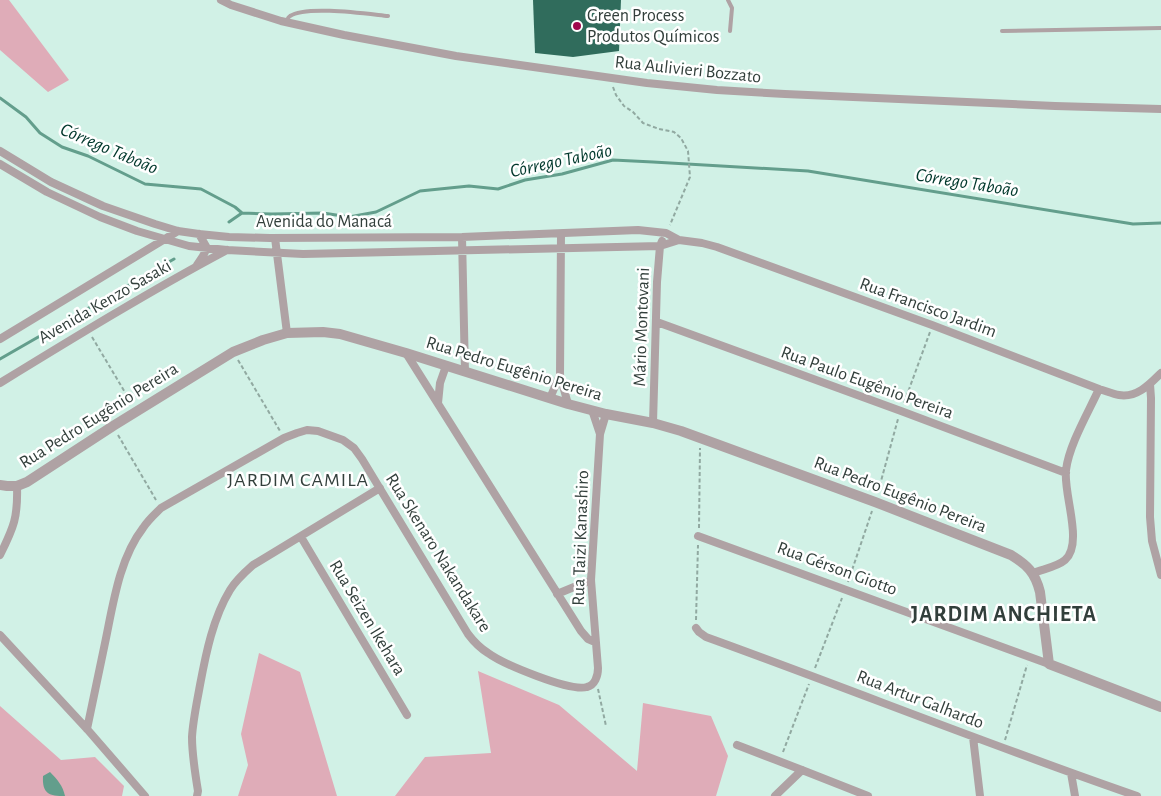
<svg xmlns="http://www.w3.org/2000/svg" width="1161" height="796" font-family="'Alegreya Sans',sans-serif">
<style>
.green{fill:#dfacb8}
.water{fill:#639e8c}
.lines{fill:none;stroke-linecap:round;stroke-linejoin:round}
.stream{stroke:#639e8c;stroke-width:3}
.building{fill:#306c5c}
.path{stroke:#91a9a1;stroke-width:2;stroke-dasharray:4 2.5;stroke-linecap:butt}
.service{stroke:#afa2a4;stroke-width:4}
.minor{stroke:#afa2a4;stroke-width:8}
.tertiary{stroke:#afa2a4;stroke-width:10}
.poi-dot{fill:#a0074d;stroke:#fff;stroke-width:2}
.labels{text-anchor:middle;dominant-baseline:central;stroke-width:5;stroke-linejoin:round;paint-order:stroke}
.poi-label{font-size:18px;fill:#323f3b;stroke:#fff;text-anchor:start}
.street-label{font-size:18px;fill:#323f3b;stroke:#fff}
.water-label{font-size:19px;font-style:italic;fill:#00382c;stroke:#fff}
.quarter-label{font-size:20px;letter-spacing:1px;fill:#323f3b;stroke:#fff}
.district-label{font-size:22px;font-weight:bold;letter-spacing:1px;fill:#323f3b;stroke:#fff}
</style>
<rect width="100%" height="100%" fill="#d1f1e6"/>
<!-- green -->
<path class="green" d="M0,0h9l60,80 -21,12 -48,-42z
M259,653l41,19 37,124h-99l10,-31 -7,-31z
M478,671l81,34 78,66 6,-68 68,13 17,40 -12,40h-321l30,-39 66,-4z
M0,706l61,54 34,-3 29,29 -2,10h-122z"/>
<!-- water -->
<path class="water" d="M50,772c7,7 13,14 15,24 -16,0 -23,-2 -22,-20z"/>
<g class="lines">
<!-- stream -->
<path class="stream" d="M0,98l26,19 14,16 22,14 26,9 57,28 56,5 34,18 7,6 30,1 51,-1 26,4 27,-5 44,-21 49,-5 29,3 27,-9 37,-6 51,-14 40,2 155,9 325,53 28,-1
M229,222l13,-9
M0,359l174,-100"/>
</g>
<!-- building -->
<path class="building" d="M533,0h88l-2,51 -46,6 -38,-4z"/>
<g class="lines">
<!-- path -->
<path class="path" d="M613,87l3,8 8,11 9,6 10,11 16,6 15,3 7,6 7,13 2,26 -20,48
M92,337l40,67
M238,360l42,71
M904,403l26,-71
M118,435l38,65
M878,492l20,-73
M699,528l1,-80
M848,582l24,-71
M696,620l2,-75
M815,668l27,-70
M598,689l8,37
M1005,740l22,-75
M783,752l26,-68"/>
<!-- service -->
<path class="service" d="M728,0l4,8 -2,23
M286,22c1,-2 2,-5 4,-6 16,-11 78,-2 98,0
M1002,31l159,-3"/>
<!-- minor -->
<path class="minor" d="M221,0l10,5 50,16 63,14 112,21 191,27 70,7 68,4 270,12 106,3
M0,151l51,31 52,24 52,18 23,7 21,3 30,3 41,1 192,-1 176,-7 28,3 13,7
M0,164l47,28 53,25 37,14 52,15 38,4 76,4 357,-8 19,-6 23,3 15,4 215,78 167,64c7,2 14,5 20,6 18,3 31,-11 42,-22
M561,234l-1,141 8,29
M462,237l3,135
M275,238l12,95
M197,265l6,-9 4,-8 -8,-14
M657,322l244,89 165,62
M0,339l178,-108
M406,353l175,278 7,8 7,3
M0,383c75,-46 150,-92 227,-133
M1150,384l1,14 -1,119 2,24 9,34
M550,398l10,-23
M438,403l2,-20 6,-17
M592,410l8,24
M653,423l4,-141 3,-36 2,-5
M698,536l351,128
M301,537l106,178
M0,555c14,-28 18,-38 17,-69
M1033,573c10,-4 24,-6 32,-13 19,-17 -2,-66 1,-90 3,-25 22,-57 33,-81
M557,594l34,-14
M696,628l3,4 7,5c144,52 286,109 431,159
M0,635l87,94 58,67
M87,729c6,-29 12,-58 18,-86 8,-38 14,-84 38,-115 5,-8 12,-14 18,-20l123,-70 13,-5 10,-3 11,1 25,9 11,8 8,11 106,175c6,8 12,14 20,19 15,11 82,39 99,34 8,-2 11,-11 11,-19l-7,-88 9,-146 6,-20
M973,737l7,59
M737,745l65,25 66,26
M1071,773l4,23
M197,796l1,-5c-3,-18 -6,-36 -6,-54 1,-17 5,-35 8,-52 6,-32 13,-67 30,-95 6,-10 14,-17 23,-25l127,-77
M775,796l27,-26"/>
<!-- tertiary -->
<path class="tertiary" d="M0,485l7,1h10l10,-4 86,-56 120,-74 30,-12 24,-7 36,-1 17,2 66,19 162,51 38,10 47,9 28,8 194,71 136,53c16,10 24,17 29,37l9,72 112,43"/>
</g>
<!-- markers -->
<circle class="poi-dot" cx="577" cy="26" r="5"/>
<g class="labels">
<!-- poi labels -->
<g class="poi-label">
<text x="587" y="16">Green Process<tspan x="587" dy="21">Produtos Químicos</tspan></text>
</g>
<!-- street labels -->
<g class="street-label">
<text transform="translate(688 70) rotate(6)">Rua Aulivieri Bozzato</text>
<text x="324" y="222">Avenida do Manacá</text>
<text transform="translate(105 302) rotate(-30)">Avenida Kenzo Sasaki</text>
<text transform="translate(928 308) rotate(20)">Rua Francisco Jardim</text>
<text transform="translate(642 327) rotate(-88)">Mário Montovani</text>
<text transform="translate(514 369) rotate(17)">Rua Pedro Eugênio Pereira</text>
<text transform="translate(867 383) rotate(20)">Rua Paulo Eugênio Pereira</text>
<text transform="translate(99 416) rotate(-32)">Rua Pedro Eugênio Pereira</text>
<text transform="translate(900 495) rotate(21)">Rua Pedro Eugênio Pereira</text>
<text transform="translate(581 538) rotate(-88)">Rua Taizi Kanashiro</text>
<text transform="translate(438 553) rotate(58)">Rua Skenaro Nakandakare</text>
<text transform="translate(837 569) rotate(20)">Rua Gérson Giotto</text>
<text transform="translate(367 618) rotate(59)">Rua Seizen Ikehara</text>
<text transform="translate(920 700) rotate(21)">Rua Artur Galhardo</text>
</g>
<!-- water labels -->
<g class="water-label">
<text transform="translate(109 149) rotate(23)">Córrego Taboão</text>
<text transform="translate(561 161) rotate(-12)">Córrego Taboão</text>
<text transform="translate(967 183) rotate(9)">Córrego Taboão</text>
</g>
<!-- quarter labels -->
<g class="quarter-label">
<text x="298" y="480">JARDIM CAMILA</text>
</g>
<!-- district labels -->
<g class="district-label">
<text x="1004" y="614">JARDIM ANCHIETA</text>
</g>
</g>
</svg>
